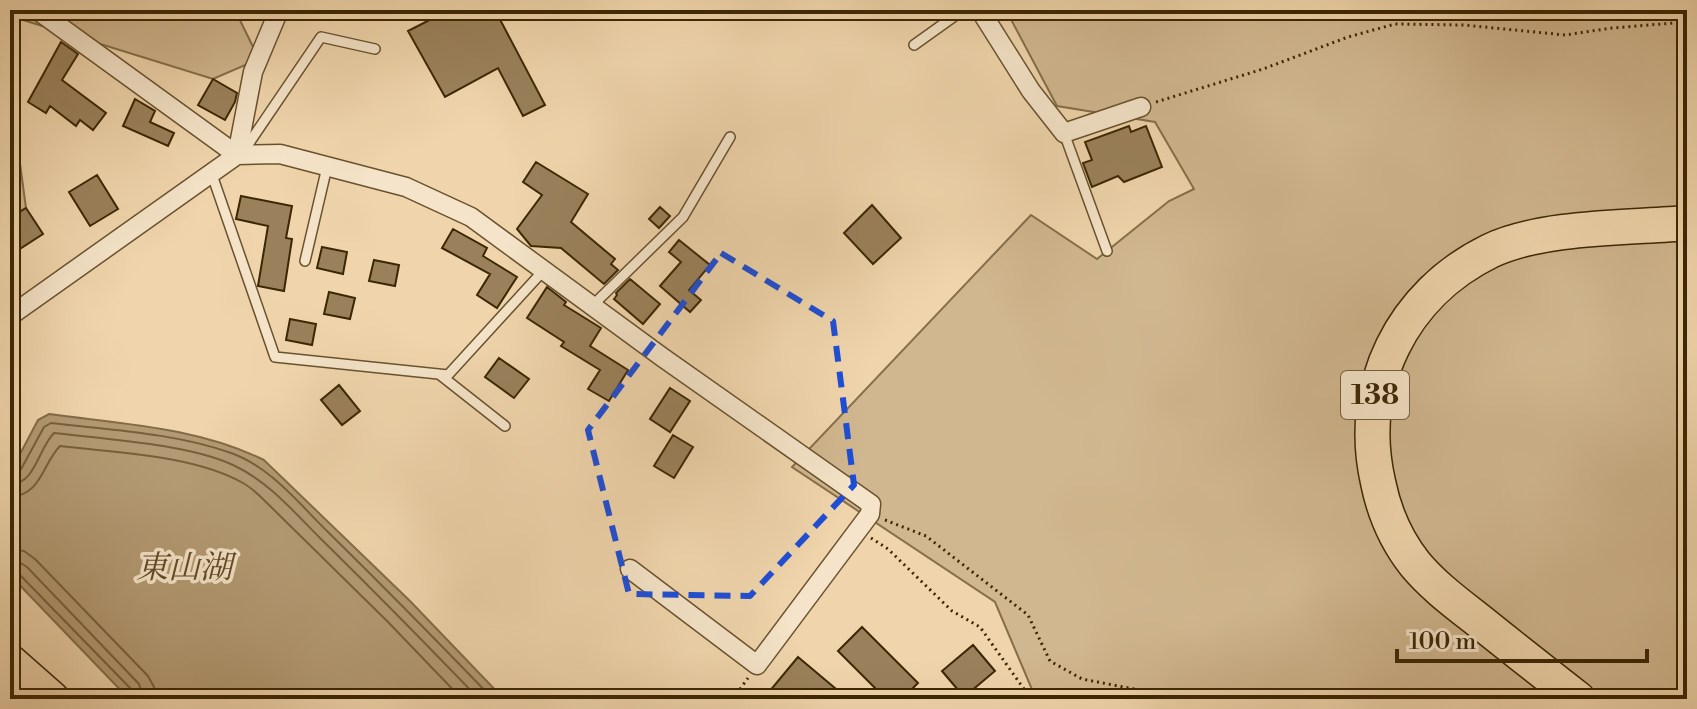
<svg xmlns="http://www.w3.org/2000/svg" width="1697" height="709" font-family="'Libre Bodoni','Noto Serif JP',serif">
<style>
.green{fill:#d1b78f;stroke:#866f4a;stroke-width:2}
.water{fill:#b39a73;stroke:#836c47;stroke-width:2}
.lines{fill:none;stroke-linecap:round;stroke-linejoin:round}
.shore{stroke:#78603c;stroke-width:2}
.building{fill:#9a815b;stroke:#3c2704;stroke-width:2}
.lane-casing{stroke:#69522e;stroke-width:12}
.street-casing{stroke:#69522e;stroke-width:21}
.highway-casing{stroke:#3c2704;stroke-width:37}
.path{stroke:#3c2704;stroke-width:3;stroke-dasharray:2 4;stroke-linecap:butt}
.lane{stroke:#f5e4c9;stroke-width:9}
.street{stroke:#f5e4c9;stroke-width:18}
.highway{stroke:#f0d5ac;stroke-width:34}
.marked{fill:none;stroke:#1d4ed8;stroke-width:6;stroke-dasharray:16 10;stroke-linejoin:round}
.labels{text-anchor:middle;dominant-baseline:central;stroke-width:7;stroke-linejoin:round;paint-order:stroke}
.shield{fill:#f5e4c9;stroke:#74603f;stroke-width:2}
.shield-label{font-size:28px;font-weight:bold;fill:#3c2704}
.water-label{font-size:32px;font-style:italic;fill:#604a25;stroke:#f5e4c9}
</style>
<rect width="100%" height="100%" fill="#f0d5ac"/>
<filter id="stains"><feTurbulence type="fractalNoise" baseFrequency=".0025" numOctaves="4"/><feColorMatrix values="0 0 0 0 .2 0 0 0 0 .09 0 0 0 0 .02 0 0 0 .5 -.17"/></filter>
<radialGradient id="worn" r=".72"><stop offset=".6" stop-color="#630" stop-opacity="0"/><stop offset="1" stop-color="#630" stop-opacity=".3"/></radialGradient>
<!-- green -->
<path class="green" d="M10,10h225l24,49 -46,20 -203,-63z
M1006,10h681v689h-651l-41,-97 -203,-135 239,-252 66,44 72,-58 25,-12 -39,-67 -98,-16z
M10,56l6,78 10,74 -16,8z"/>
<!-- water -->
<path class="water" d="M49,414c73,10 148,13 215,46l146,141 94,98h-375l-119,-124v-102l28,-53z"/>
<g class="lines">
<!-- shore -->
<path class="shore" d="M10,475l10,-4 24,-44 7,-4c59,7 124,10 180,30 40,14 69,52 99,81 55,54 109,109 163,165
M10,485c26,-2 28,-36 44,-52 51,6 134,11 179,32 35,16 61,47 88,74 53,52 106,106 158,160
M10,497c32,-2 32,-33 50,-51 57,7 133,9 183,37 9,5 17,13 24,20l121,119 74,77
M10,549l14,2 11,8 113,117 6,11 2,12
M10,561l9,1 8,5 112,117 5,15
M10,571l9,3 113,116 2,9"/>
</g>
<!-- building -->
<path class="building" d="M449,10h46l50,95 -22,11 -25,-48 -53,29 -37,-66z
M61,42l17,12 -16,26 44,33 -13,17 -13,-10 -4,6 -26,-20 -4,7 -18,-11z
M213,79l24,14 -2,9 -10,18 -27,-15z
M135,99l20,12 -5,11 24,11 -6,13 -45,-20z
M1129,126l2,6 15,-6 16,41 -38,15 -6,-6 -26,11 -9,-24 9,-3 -7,-18z
M536,162l52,32 -17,28 44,37 -4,5 7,6 -14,14 -43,-36 -30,-2 -14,-17 25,-34 -19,-13z
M97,175l21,34 -28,17 -21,-34z
M241,196l51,10 -6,32 6,1 -8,52 -26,-5 10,-60 -32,-7z
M872,205l29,33 -28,26 -29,-31z
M660,207l10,9 -11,12 -10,-9z
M26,208l17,26 -28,18 -5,-8v-26z
M453,229l34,19 -4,8 34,21 -20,31 -20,-13 13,-21 -48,-26z
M679,240l31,25 -21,25 12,10 -11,12 -30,-26 21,-24 -12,-10z
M322,247l25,5 -4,22 -26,-6z
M374,260l25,5 -4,21 -26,-5z
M630,279l30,25 -17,20 -29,-25 3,-4 -1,-2z
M547,287l19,15 -2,3 37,23 -11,18 38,24 -19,31 -21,-12 12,-19 -39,-24 3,-4 -37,-24z
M329,292l26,6 -5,21 -26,-5z
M290,319l26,5 -4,21 -26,-5z
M499,358l30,21 -15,19 -29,-21z
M339,385l21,26 -18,14 -21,-25z
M670,388l20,13 -20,31 -20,-13z
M673,435l20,12 -19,31 -20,-12z
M862,627l56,56 -16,16h-16l-48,-48z
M973,645l22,26 -31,26 -22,-26z
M798,657l50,42h-85z"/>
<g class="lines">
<!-- lane casing -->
<g class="lane-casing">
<path id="lane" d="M914,45l49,-35
M1064,133l43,118
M241,155l80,-118 54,12
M211,172l64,185 173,18 96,-105
M305,261l22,-94
M592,306l91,-89 47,-80
M439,374l66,52"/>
</g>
<!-- street casing -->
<g class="street-casing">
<path id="street" d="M37,10l200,145
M980,10l51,81 33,42 77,-26
M237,155l16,-83 26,-62
M10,316l227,-161 43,-1 126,33 65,30 191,140 209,147 -1,10 -113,151 -127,-96"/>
</g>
<!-- highway casing -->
<g class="highway-casing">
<path id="highway" d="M10,662l42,37
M1578,699c-32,-25 -64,-50 -95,-75 -24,-19 -49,-37 -68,-60 -19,-24 -31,-52 -37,-82 -22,-96 24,-188 112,-231 52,-25 139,-23 197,-28"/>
</g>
<!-- path -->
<path class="path" d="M1156,102l107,-33 85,-32 47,-13 69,1 101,10 47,-7 75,-6
M885,520l41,16 102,79 22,46 32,18 104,20
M871,538l17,11 64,62 28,16 51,72
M733,699l15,-21"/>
<!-- lane -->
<use href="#lane" class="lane"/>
<!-- street -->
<use href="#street" class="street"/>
<!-- highway -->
<use href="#highway" class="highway"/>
</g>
<!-- marked area -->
<path class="marked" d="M721,253l112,68 21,164 -104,111 -121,-2 -41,-164z"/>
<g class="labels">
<!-- shield labels -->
<rect class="shield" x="1341" y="371" width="68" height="48" rx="6"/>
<g class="shield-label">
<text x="1375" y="395">138</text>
</g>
<!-- water labels -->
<g class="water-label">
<text x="184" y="568">東山湖</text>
</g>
</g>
<!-- margin -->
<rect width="1697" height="709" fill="none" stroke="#f0d5ac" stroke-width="40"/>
<rect x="12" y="12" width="1673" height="685" fill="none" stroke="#3c2704" stroke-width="4"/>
<rect x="20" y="20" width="1657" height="669" fill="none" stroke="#3c2704" stroke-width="2"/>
<!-- scale -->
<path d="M1397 649v12h250v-12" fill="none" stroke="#3c2704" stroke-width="4"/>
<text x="1409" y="649" font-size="24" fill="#3c2704" stroke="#f5e4c9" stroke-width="6" paint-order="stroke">100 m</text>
<rect width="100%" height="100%" filter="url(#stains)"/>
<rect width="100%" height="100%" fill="url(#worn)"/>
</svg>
